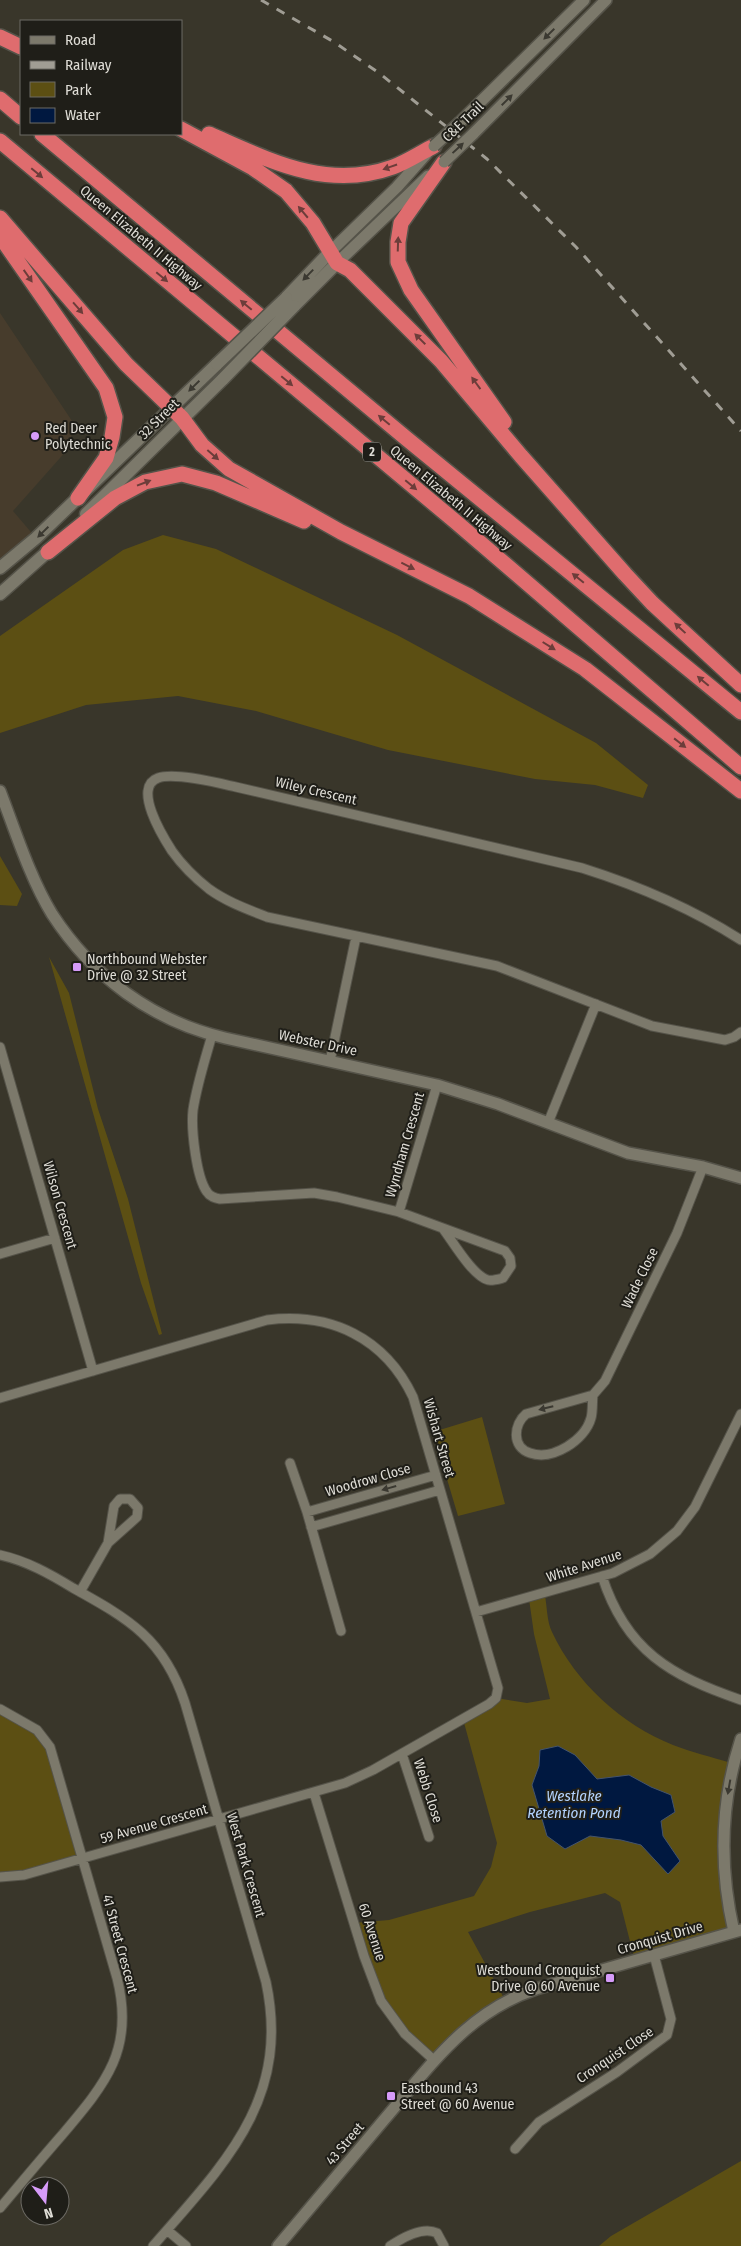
<svg xmlns="http://www.w3.org/2000/svg" width="741" height="2246" font-family="'Fira Sans Condensed',sans-serif">
<style>
.education{fill:#473c2c}
.green{fill:#5c4f13}
.water{fill:#001840;stroke:#43536d}
.lines{fill:none;stroke-linecap:round;stroke-linejoin:round}
.minor-casing{stroke:#555349;stroke-width:11}
.tertiary-casing{stroke:#555349;stroke-width:14}
.secondary-casing{stroke:#555349;stroke-width:15}
.motorway-casing{stroke:#555349;stroke-width:18}
.minor{stroke:#7c796b;stroke-width:9}
.tertiary{stroke:#7c796b;stroke-width:11}
.secondary{stroke:#7c796b;stroke-width:12}
.motorway{stroke:#df6c6e;stroke-width:15}
.rail{stroke:#a09d94;stroke-width:3;stroke-dasharray:9 9;stroke-linecap:butt}
.tertiary-bridge-casing{stroke:#555349;stroke-width:14;stroke-linecap:butt}
.secondary-bridge-casing{stroke:#555349;stroke-width:15;stroke-linecap:butt}
.tertiary-bridge{stroke:#7c796b;stroke-width:11}
.secondary-bridge{stroke:#7c796b;stroke-width:12}
.oneway{fill:#3b3931}
.oneway2{fill:#6c3d3a}
.poi-dot{fill:#d69bf9;stroke:#1f1e18;stroke-width:2}
.labels{text-anchor:middle;dominant-baseline:central;stroke-width:4;stroke-linejoin:round;paint-order:stroke}
.shield{fill:#1f1e18;stroke:#a5a49d;stroke-width:1}
.shield-label{font-size:12px;font-weight:bold;fill:#dfddd6}
.street-label{font-size:14px;fill:#dfddd6;stroke:#1f1e18}
.poi-label{font-size:14px;fill:#dfddd6;stroke:#1f1e18;text-anchor:start}
.water-label{font-size:15px;font-style:italic;fill:#b3d3fe;stroke:#1f1e18}
</style>
<rect width="100%" height="100%" fill="#39362a"/>
<!-- education -->
<path class="education" d="M0,313l74,111 -6,25 -55,62 23,27 -36,30z"/>
<!-- green -->
<path class="green" d="M163,535l53,14 181,86 199,108 52,42 -5,13 -48,-13 -60,-6 -147,-29 -132,-39 -78,-15 -92,9 -86,28v-97l123,-86z
M0,856l22,38 -5,12 -17,-1z
M49,957l20,36 29,116 30,90 34,135 -3,1 -18,-52z
M482,1417l23,87 -47,12 -25,-84z
M545,1595c2,12 2,27 7,37 24,51 69,92 121,113 18,7 39,12 58,18 -9,42 -19,88 -9,132 3,12 8,25 12,37l-99,29 -15,-59 -15,-9 -75,19 -62,20 37,68 -70,61 -54,-60 -27,-78 35,-3 85,-24 17,-29 6,-24 -34,-124 33,-21 31,5 23,-4 -16,-65 -5,-35z
M0,1709l42,26 41,124 -83,18z
M741,2161v85h-142l12,-10z"/>
<!-- water -->
<path class="water" d="M558,1746l17,9 22,24 32,-4 22,12 20,8 4,17 -14,9 2,15 17,25 -12,13 -27,-29 -20,-5 -31,-4 -25,13 -18,-13 -15,-51 7,-19 1,-16z"/>
<g class="lines">
<!-- minor casing -->
<g class="minor-casing">
<path id="minor" d="M741,940c-50,-32 -102,-54 -159,-72l-346,-81c-18,-4 -61,-15 -78,-9 -26,9 5,59 14,73 10,14 23,27 37,38 18,13 38,20 58,28l230,49 155,60 73,14 9,-3 7,-5
M212,1035c-7,25 -15,49 -19,75 -2,18 3,67 14,82 3,5 8,6 13,7l94,-6 23,4 62,15 106,39 5,7 1,8 -8,12c-4,1 -11,3 -15,2 -15,-4 -35,-38 -44,-50
M0,1047l93,324
M330,1061l26,-124
M548,1123l48,-119
M399,1212l38,-127
M0,1254l55,-16
M593,1395c-1,7 0,16 -2,23 -6,22 -38,43 -61,35 -19,-6 -16,-29 -4,-39l67,-19 12,-14 72,-148 26,-66
M0,1398l267,-78c64,-8 118,18 146,77l85,291 -2,10 -7,6 -116,66 -28,13 -321,92 -24,2
M290,1463l17,49 34,119
M307,1512l129,-37
M311,1527l129,-37
M0,1555c27,6 50,19 73,33 56,31 91,51 112,115l81,279c25,118 -42,182 -113,264
M602,1576c24,75 69,100 139,124
M80,1592l28,-49 29,-26 1,-9 -8,-9h-10l-6,7 -6,37
M476,1612l137,-39 37,-19 27,-23 18,-24 46,-93
M0,1709l37,21 13,17 67,231c18,71 -11,105 -55,157 -21,24 -41,48 -62,73
M402,1754l27,83
M314,1793l50,163 17,45 24,33 30,27
M515,2149l24,-27 78,-50 50,-37 4,-16 -17,-64
M167,2230l19,16
M390,2246c12,-8 33,-20 47,-13l7,13"/>
</g>
<!-- tertiary casing -->
<g class="tertiary-casing">
<path id="tertiary" d="M460,122l124,-122
M473,134l133,-134
M329,253l68,-66 30,-34
M337,263l91,-87
M0,791c15,39 30,87 52,123 41,63 100,107 173,124l212,47 61,19 130,49 75,14 38,11
M734,1932c-15,-65 -14,-129 7,-193
M278,2246c35,-42 70,-83 105,-125 46,-53 83,-109 153,-132l205,-59"/>
</g>
<!-- secondary casing -->
<g class="secondary-casing">
<path id="secondary" d="M286,298l43,-45
M294,306l43,-43
M86,514l137,-135
M0,568l36,-30 181,-174
M0,594l54,-48"/>
</g>
<!-- motorway casing -->
<g class="motorway-casing">
<path id="motorway" d="M0,37l21,10
M0,99l21,18
M181,129l72,39 33,23 27,32 24,40 13,7 91,91 80,95 104,118 27,29 89,82
M42,134l365,305 334,273
M209,134c60,26 117,57 184,33 14,-5 27,-14 41,-21
M0,141l456,381 285,245
M444,162l-43,61 -3,19v20l13,28 93,132
M0,218l126,146 56,54 20,27 27,24 112,63 128,64 116,73 156,122
M0,236l106,152 9,29 -3,20 -6,21 -28,40
M48,552l67,-54 30,-16 37,-8 34,9 88,38"/>
</g>
<!-- minor -->
<use href="#minor" class="minor"/>
<!-- tertiary -->
<use href="#tertiary" class="tertiary"/>
<!-- secondary -->
<use href="#secondary" class="secondary"/>
<!-- motorway -->
<use href="#motorway" class="motorway"/>
<!-- rail -->
<path class="rail" d="M261,0l73,42 45,31 108,86 89,88 165,184"/>
<!-- tertiary-bridge casing -->
<g class="tertiary-bridge-casing">
<path id="tertiary-bridge" d="M434,146l26,-24
M444,162l29,-28"/>
</g>
<!-- secondary-bridge casing -->
<g class="secondary-bridge-casing">
<path id="secondary-bridge" d="M217,364l69,-66
M223,379l71,-73"/>
</g>
<!-- tertiary-bridge -->
<use href="#tertiary-bridge" class="tertiary-bridge"/>
<!-- secondary-bridge -->
<use href="#secondary-bridge" class="secondary-bridge"/>
</g>
<!-- one-way arrows -->
<defs><path id="oneway-solid" d="M-6-.8H1V-3.2L6.5 0L1 3.2V.8H-6Z" transform="scale(1.25)"/></defs>
<g class="oneway">
<use href="#oneway-solid" transform="translate(549 34) rotate(135)"/>
<use href="#oneway-solid" transform="translate(507 100) rotate(-45)"/>
<use href="#oneway-solid" transform="translate(458 148) rotate(-43)"/>
<use href="#oneway-solid" transform="translate(308 275) rotate(134)"/>
<use href="#oneway-solid" transform="translate(194 386) rotate(136)"/>
<use href="#oneway-solid" transform="translate(43 532) rotate(136)"/>
<use href="#oneway-solid" transform="translate(546 1408) rotate(166)"/>
<use href="#oneway-solid" transform="translate(389 1488) rotate(164)"/>
<use href="#oneway-solid" transform="translate(729 1787) rotate(100)"/>
</g>
<g class="oneway2">
<use href="#oneway-solid" transform="translate(390 167) rotate(161)"/>
<use href="#oneway-solid" transform="translate(37 173) rotate(40)"/>
<use href="#oneway-solid" transform="translate(303 212) rotate(-130)"/>
<use href="#oneway-solid" transform="translate(398 244) rotate(-88)"/>
<use href="#oneway-solid" transform="translate(28 276) rotate(55)"/>
<use href="#oneway-solid" transform="translate(162 277) rotate(40)"/>
<use href="#oneway-solid" transform="translate(246 305) rotate(-140)"/>
<use href="#oneway-solid" transform="translate(78 308) rotate(49)"/>
<use href="#oneway-solid" transform="translate(420 339) rotate(-135)"/>
<use href="#oneway-solid" transform="translate(287 381) rotate(40)"/>
<use href="#oneway-solid" transform="translate(476 383) rotate(-126)"/>
<use href="#oneway-solid" transform="translate(384 420) rotate(-140)"/>
<use href="#oneway-solid" transform="translate(213 455) rotate(41)"/>
<use href="#oneway-solid" transform="translate(144 483) rotate(-21)"/>
<use href="#oneway-solid" transform="translate(411 485) rotate(40)"/>
<use href="#oneway-solid" transform="translate(408 566) rotate(27)"/>
<use href="#oneway-solid" transform="translate(578 578) rotate(-141)"/>
<use href="#oneway-solid" transform="translate(680 628) rotate(-137)"/>
<use href="#oneway-solid" transform="translate(549 646) rotate(32)"/>
<use href="#oneway-solid" transform="translate(703 681) rotate(-140)"/>
<use href="#oneway-solid" transform="translate(680 743) rotate(38)"/>
</g>
<!-- markers -->
<g class="poi-dot">
<circle cx="35" cy="436" r="5"/>
<rect x="72" y="962" width="10" height="10" rx="2.5"/>
<rect x="605" y="1973" width="10" height="10" rx="2.5"/>
<rect x="386" y="2091" width="10" height="10" rx="2.5"/>
</g>
<g class="labels">
<!-- shield labels -->
<rect class="shield" x="363" y="442.5" width="18" height="19" rx="4"/>
<g class="shield-label">
<text x="372" y="452">2</text>
</g>
<!-- street labels -->
<g class="street-label">
<text transform="translate(463 122) rotate(-44)">C&amp;E Trail</text>
<text transform="translate(141 238) rotate(40)">Queen Elizabeth II Highway</text>
<text transform="translate(159 419) rotate(-45)">32 Street</text>
<text transform="translate(451 498) rotate(40)">Queen Elizabeth II Highway</text>
<text transform="translate(316 791) rotate(13)">Wiley Crescent</text>
<text transform="translate(318 1043) rotate(12)">Webster Drive</text>
<text transform="translate(405 1145) rotate(-74)">Wyndham Crescent</text>
<text transform="translate(60 1205) rotate(74)">Wilson Crescent</text>
<text transform="translate(640 1278) rotate(-64)">Wade Close</text>
<text transform="translate(439 1438) rotate(74)">Wishart Street</text>
<text transform="translate(368 1480) rotate(-16)">Woodrow Close</text>
<text transform="translate(584 1566) rotate(-18)">White Avenue</text>
<text transform="translate(428 1791) rotate(72)">Webb Close</text>
<text transform="translate(154 1824) rotate(-16)">59 Avenue Crescent</text>
<text transform="translate(246 1865) rotate(74)">West Park Crescent</text>
<text transform="translate(372 1932) rotate(72)">60 Avenue</text>
<text transform="translate(660 1938) rotate(-16)">Cronquist Drive</text>
<text transform="translate(120 1944) rotate(75)">41 Street Crescent</text>
<text transform="translate(615 2055) rotate(-34)">Cronquist Close</text>
<text transform="translate(345 2144) rotate(-50)">43 Street</text>
</g>
<!-- poi labels -->
<g class="poi-label">
<text x="45" y="428">Red Deer<tspan x="45" dy="16">Polytechnic</tspan></text>
<text x="87" y="959">Northbound Webster<tspan x="87" dy="16">Drive @ 32 Street</tspan></text>
<text x="600" y="1970" text-anchor="end">Westbound Cronquist<tspan x="600" dy="16">Drive @ 60 Avenue</tspan></text>
<text x="401" y="2088">Eastbound 43<tspan x="401" dy="16">Street @ 60 Avenue</tspan></text>
</g>
<!-- water labels -->
<g class="water-label">
<text x="574" y="1796">Westlake<tspan x="574" dy="17">Retention Pond</tspan></text>
</g>
</g>
<!-- legend -->
<rect x="20" y="20" width="162" height="115" fill="#1f1e18" stroke="#6c6a64"/>
<rect x="30" y="36" width="25" height="8" fill="#7c796b" stroke="#6c6a64"/>
<text x="65" y="45" font-size="15" fill="#dfddd6">Road</text>
<rect x="30" y="61" width="25" height="8" fill="#a09d94" stroke="#6c6a64"/>
<text x="65" y="70" font-size="15" fill="#dfddd6">Railway</text>
<rect x="30" y="82" width="25" height="15" fill="#5c4f13" stroke="#6c6a64"/>
<text x="65" y="95" font-size="15" fill="#dfddd6">Park</text>
<rect x="30" y="108" width="25" height="15" fill="#001840" stroke="#6c6a64"/>
<text x="65" y="120" font-size="15" fill="#dfddd6">Water</text>
<!-- north arrow -->
<g transform="translate(45 2201) rotate(164)"><circle r="24" fill="#1f1e18" stroke="#6c6a64"/>
<path d="M0-4L9 19L0 12L-9 19Z" fill="#d69bf9"/>
<text y="-8" font-size="14" font-weight="bold" text-anchor="middle" fill="#dfddd6">N</text>
</g>
</svg>
